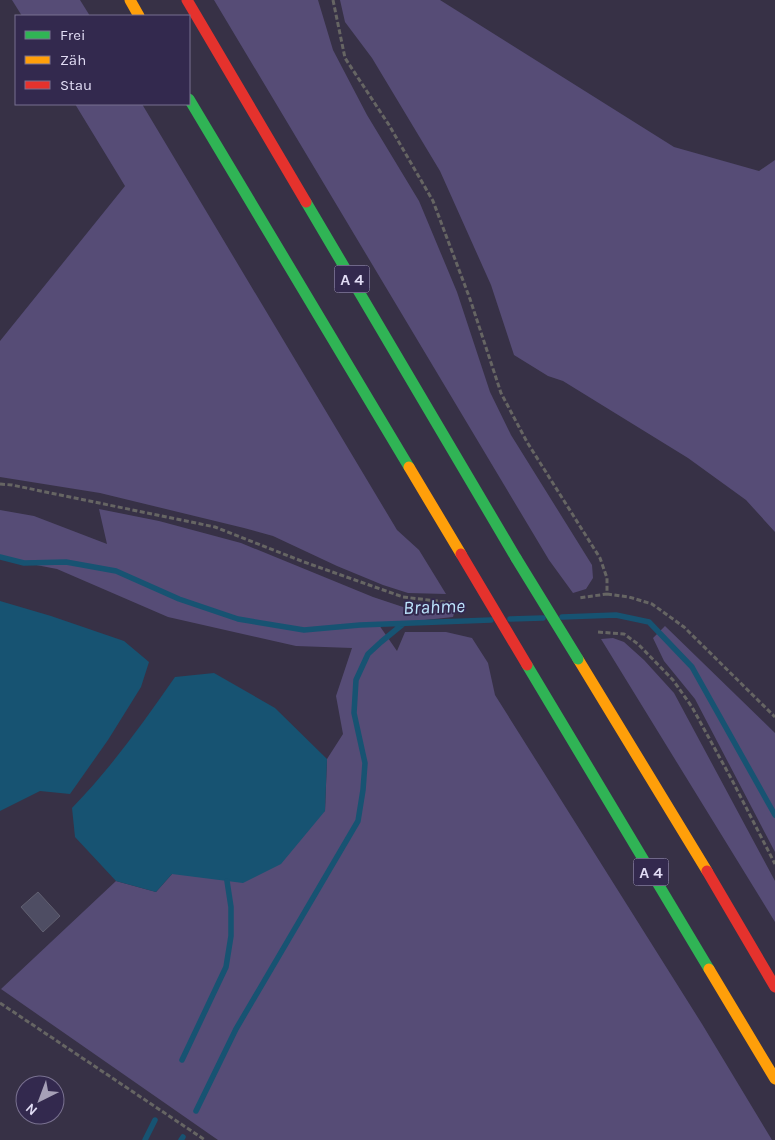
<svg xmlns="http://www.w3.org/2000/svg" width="775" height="1140" font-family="Karla,sans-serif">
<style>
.green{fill:#564c76}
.water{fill:#175372}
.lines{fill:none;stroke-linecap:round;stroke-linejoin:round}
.stream{stroke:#175372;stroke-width:5.5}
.building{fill:#4e4d63;stroke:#616071}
.path{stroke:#666563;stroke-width:3;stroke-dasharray:5 2.5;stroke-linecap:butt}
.fast{stroke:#30b455;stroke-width:11}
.slow{stroke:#ff9f0a;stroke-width:11}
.jam{stroke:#e5322d;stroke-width:11}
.fast-bridge{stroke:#30b455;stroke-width:11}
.jam-bridge{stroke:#e5322d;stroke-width:11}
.labels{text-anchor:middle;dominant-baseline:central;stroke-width:4;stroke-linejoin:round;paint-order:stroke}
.shield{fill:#33294e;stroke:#ada6c2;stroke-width:1}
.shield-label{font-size:16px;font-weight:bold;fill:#e1dcf4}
.water-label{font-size:19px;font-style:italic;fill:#bee6fe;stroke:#33294e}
</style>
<rect width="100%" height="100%" fill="#373146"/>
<!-- green -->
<path class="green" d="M12,0h68l10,16h-68z
M214,0h104l15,50 34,65 52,86 38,91 33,100 21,43 81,130 1,13 -7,11 -13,4 -24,-33z
M340,0h100l234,147 85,24 16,-11v372l-29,-32 -58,-42 -125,-77 -15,-5 -34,-21 -23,-70 -51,-114 -68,-113 -27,-36z
M75,104h67l255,426 22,20 27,44 -38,-1 -25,-8 -46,-19 -64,-30 -29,-8 -144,-35 -100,-16v-136l125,-155z
M99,509l60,12 82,22 132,54 36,12 46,1 -2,7 -74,8 18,26 8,-19h41l26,6 16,25 7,32 207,329 70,116h-554l-217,-151 115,-108 40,11 16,-18 153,-63 2,-52 16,-25 -7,-38 16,-48 -56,-2 -128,-29 -111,-48 -57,-11v-48l34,6 73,28z
M665,626l110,107v119l-80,-153 -31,-38 -11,-23z
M613,638l11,4 20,18 30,33 101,188v41l-174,-283z"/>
<!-- water -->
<path class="water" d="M0,601l51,15 73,25 25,21 -8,25 -33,53 -38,54 -30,-3 -40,20z
M214,673l61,35 52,51 -2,52 -44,53 -38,19 -71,-9 -16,18 -40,-11 -41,-44 -3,-29c39,-40 71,-85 103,-131z"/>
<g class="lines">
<!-- stream -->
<path class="stream" d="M0,557l24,6 42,-1 50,9 63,28 59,20 66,11 56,-5 131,-5
M562,617l54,-2 33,7 43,45 83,148
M510,619l33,-1
M182,1060l44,-93 5,-31v-29l-4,-26
M196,1111l40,-82 122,-208 5,-31 2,-27 -11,-50 2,-33 12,-26 13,-12 22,-18
M145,1140l10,-20
M181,1140l2,-3"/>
</g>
<!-- building -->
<path class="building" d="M38,892l22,24 -17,16 -22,-25z"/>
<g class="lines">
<!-- path -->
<path class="path" d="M333,0l12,58 44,67 44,76 37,98 31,94 26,49 73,116 7,20v16l-29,4
M0,484l12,1 203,42 89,35 99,35 51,6
M607,594l22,3 23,7 32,23 91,90
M598,632l26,2 14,10 35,36 19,27 40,73 43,84
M0,1003l205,137"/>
<!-- fast -->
<path class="fast" d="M189,99l220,368
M306,202l210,356
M527,665l182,304"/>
<!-- slow -->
<path class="slow" d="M130,0l9,16
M409,467l52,87
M578,659l129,212
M709,969l66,110"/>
<!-- jam -->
<path class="jam" d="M187,0l119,202
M707,871l68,116"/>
<!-- fast-bridge -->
<path class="fast-bridge" d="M516,558l62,101"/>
<!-- jam-bridge -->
<path class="jam-bridge" d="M461,554l66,111"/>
</g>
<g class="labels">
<!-- shield labels -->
<g class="shield">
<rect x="334.5" y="265.5" width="35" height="27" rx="4"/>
<rect x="633.5" y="858.5" width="35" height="27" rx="4"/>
</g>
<g class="shield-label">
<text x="352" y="279">A 4</text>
<text x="651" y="872">A 4</text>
</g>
<!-- water labels -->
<g class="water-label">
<text transform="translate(434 607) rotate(-2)">Brahme</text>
</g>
</g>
<!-- legend -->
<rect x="15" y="15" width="175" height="90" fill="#33294e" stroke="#797190"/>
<rect x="25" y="31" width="25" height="8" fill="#30b455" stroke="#797190"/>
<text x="60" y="40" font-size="15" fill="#e1dcf4">Frei</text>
<rect x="25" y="56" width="25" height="8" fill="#ff9f0a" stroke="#797190"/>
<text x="60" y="65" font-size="15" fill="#e1dcf4">Zäh</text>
<rect x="25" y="81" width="25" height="8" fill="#e5322d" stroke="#797190"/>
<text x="60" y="90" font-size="15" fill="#e1dcf4">Stau</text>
<!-- north arrow -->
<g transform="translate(40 1100) rotate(222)"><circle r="24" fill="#33294e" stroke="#797190"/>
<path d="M0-4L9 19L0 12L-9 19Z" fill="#a6a0b7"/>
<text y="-8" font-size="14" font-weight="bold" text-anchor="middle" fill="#e1dcf4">N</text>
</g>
</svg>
